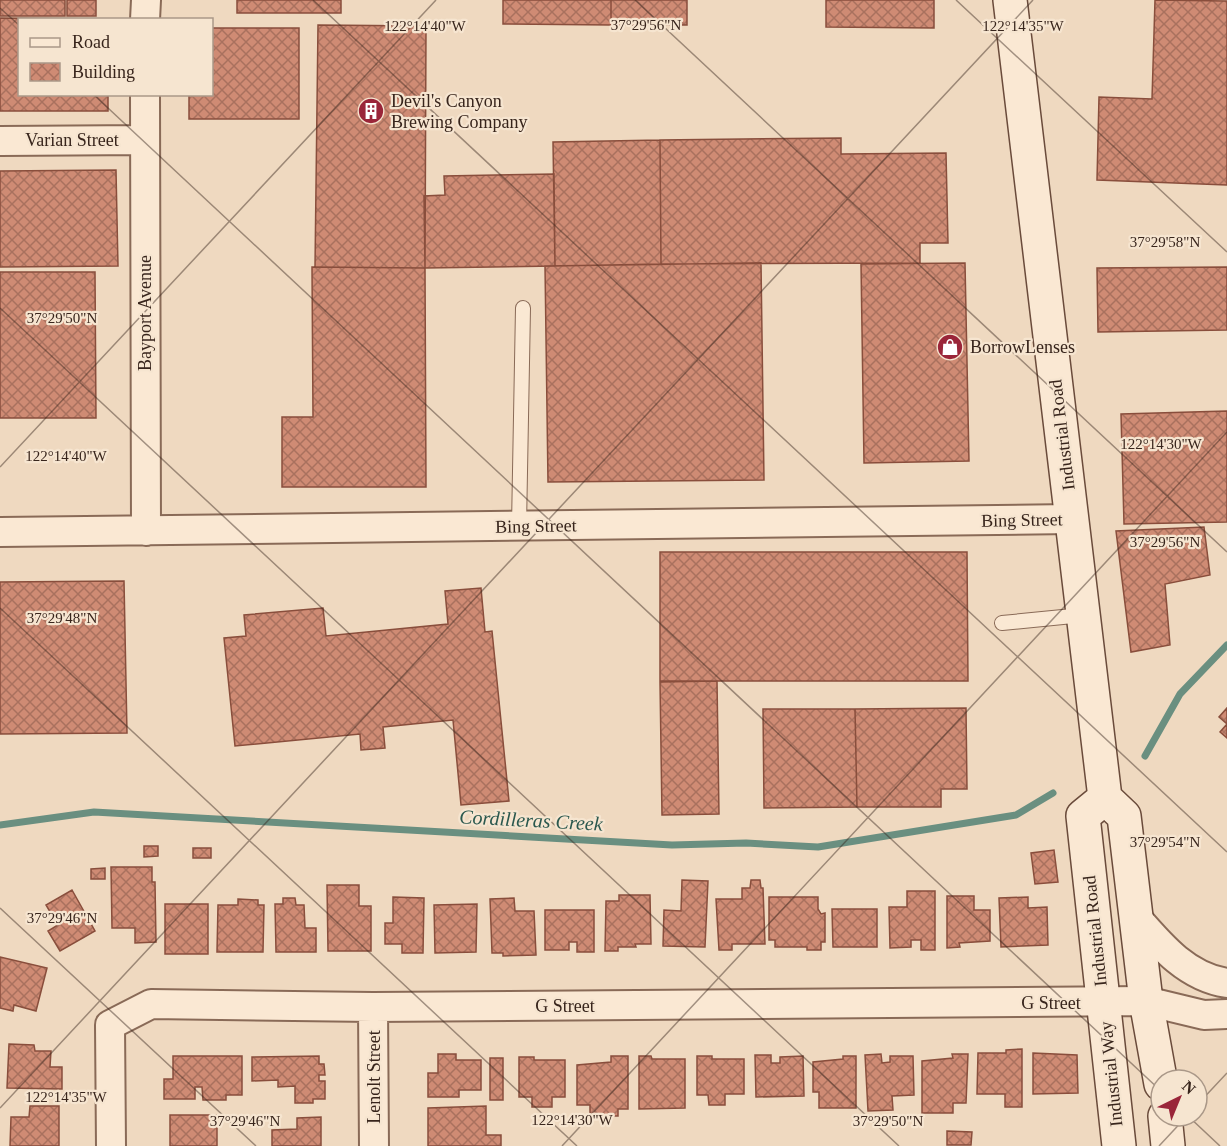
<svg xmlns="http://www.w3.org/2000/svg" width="1227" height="1146" font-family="Georgia,serif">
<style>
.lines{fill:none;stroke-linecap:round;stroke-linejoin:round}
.stream{stroke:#6a8f80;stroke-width:7}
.building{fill:url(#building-cross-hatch);stroke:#894e3c;stroke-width:1.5}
.service-casing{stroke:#896a57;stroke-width:16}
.minor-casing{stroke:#896a57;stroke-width:32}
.secondary-casing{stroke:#6a4b3b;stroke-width:36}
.service{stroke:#fae8d3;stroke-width:14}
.minor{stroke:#fae8d3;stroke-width:28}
.secondary{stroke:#fae8d3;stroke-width:33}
.ticks{fill:none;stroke:#38251c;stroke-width:1.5;stroke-opacity:0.45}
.labels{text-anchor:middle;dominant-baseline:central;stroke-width:4.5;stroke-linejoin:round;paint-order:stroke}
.poi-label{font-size:18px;fill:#38251c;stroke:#f6e5d0;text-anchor:start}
.street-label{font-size:18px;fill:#38251c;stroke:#f6e5d0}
.water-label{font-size:20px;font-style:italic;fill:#2b584e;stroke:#f6e5d0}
.ticks-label{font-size:15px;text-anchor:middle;fill:#38251c;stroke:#f6e5d0;stroke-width:4.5;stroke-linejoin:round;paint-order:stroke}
</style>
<defs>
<pattern id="building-cross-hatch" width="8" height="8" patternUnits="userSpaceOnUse" patternTransform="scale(1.5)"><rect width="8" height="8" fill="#cf8b74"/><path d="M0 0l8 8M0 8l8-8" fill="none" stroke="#a9715e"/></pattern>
</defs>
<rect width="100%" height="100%" fill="#efd9c0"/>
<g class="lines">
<!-- stream -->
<path class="stream" d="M1145,756l35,-62 47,-49
M0,825l94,-13 578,33 74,-2 72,4 198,-32 37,-22"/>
</g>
<!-- building -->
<path class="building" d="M0,0h65v16h-65z
M67,0h29v16h-29z
M237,0h104v13h-104z
M503,0h108v25l-108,-1z
M611,0h76v25h-76z
M826,0h108v28l-108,-1z
M1155,0l72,1v184l-130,-5 2,-83 53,2z
M0,18l108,1 -88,1v74h88v17h-108z
M318,25l108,1 -1,242 -110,-1z
M212,28h87v91h-110v-25h23z
M841,138v16l105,-1 2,90h-28v20l-259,1 -1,-124z
M660,140l1,124 -106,2 -2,-124z
M116,170l2,96 -118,1v-96z
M554,174l1,92 -130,2 -1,-72 21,-1 -1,-19z
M761,263l3,217 -216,2 -3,-216z
M965,263l4,198 -105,2 -3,-199z
M312,267l113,1 1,219h-144v-70h31z
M1227,267v63l-129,2 -1,-64z
M0,272h95l1,146h-96z
M1227,411v111l-103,2 -3,-110z
M1204,527l6,48 -45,9 5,61 -39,7 -15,-121z
M660,552h307l1,129h-308z
M124,581l3,152 -127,1v-152z
M481,588l4,44 7,-1 17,170 -48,4 -8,-85 -70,7 2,21 -24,2 -1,-16 -125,12 -11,-108 22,-2 -2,-21 79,-7 3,28 122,-12 -3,-33z
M717,681l2,133 -57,1 -2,-133z
M966,708l1,81h-26v18h-84l-2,-98z
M1227,708v30l-7,-6 7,-8 -8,-7z
M763,709h92l2,98 -93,1z
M144,846h14v10l-14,1z
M193,848h18v10h-18z
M1054,850l4,32 -23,2 -4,-31z
M111,867h41v15h3l1,60 -21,1v-15h-23z
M105,868v11h-14v-10z
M682,880l26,1 -3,66 -42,-1 1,-36 17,1z
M751,880h9l1,8h2l2,56h-33v6h-13l-3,-51h26v-11h8z
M327,885h32v21h12v45h-43z
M72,890l23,41 -35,20 -12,-20 10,-6 -12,-20z
M907,891h28v59h-14v-10h-10v7l-21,1 -1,-41h18z
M619,895h31l1,49h-16l1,3h-18v4h-13l1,-50h13z
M947,896h27v14h16v31l-31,2 1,4 -13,1z
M393,897l31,1 -1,55h-21v-9h-17v-21h8z
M769,897h49v12l3,5 4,-1v29h-4v8h-14v-3h-32v-7h-6z
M1028,897v11l19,-1 1,38 -47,2 -2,-49z
M283,898h12l1,7h8l1,23h11v24h-40l-1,-48h8z
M514,898l1,13h19l2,44 -33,1v-3h-11l-2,-54z
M238,899l20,1v5h6l-1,47h-46l1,-47h20z
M165,904h43v50h-43z
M477,904l-1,48 -41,1 -1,-48z
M832,909h45v38h-44z
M545,910h49v42h-17v-10h-8v8h-24z
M0,957l47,11 -11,43 -22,-6 -1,6 -13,-3z
M9,1044l25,1 1,6h16l-1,16h12v22l-55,-1z
M1022,1049v58h-17v-13h-28l1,-41h28v-3z
M1033,1053l44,2 1,38 -45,1z
M438,1054h18v6h25v30h-22v7h-31v-24h10z
M881,1054l1,9 8,-1v-6h23l1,39 -22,1 1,14 -25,1 -3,-56z
M952,1054h16l-2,49h-13v10h-31v-52l31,-3z
M755,1055h16v8h9v-6l23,-1 1,40 -48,1z
M173,1056h69v39h-16v5h-23l-1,-13h-7v12h-31v-20h9z
M319,1056v8h5l1,11h-6v6h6v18h-12v4h-18v-17l-17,1v-7l-26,1v-24z
M611,1056h17v53h-10v7h-28v-11h-13v-40l34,-3z
M639,1056h12l1,3h33v49l-46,1z
M697,1056h15v3h32v35h-19v11h-16l-1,-10h-11z
M843,1056h13v52h-37v-16h-6v-30l30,-3z
M519,1057h15v3h31v37h-13v10h-20v-10h-13z
M490,1058h13v42h-13z
M30,1106h29v40h-49l1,-29h18z
M486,1106v29h15v11h-73v-38z
M170,1115h47v31h-47z
M321,1117v29h-49v-16l25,-1v-11z
M947,1131l25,1 -1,13h-24z"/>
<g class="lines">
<!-- service casing -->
<g class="service-casing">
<path id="service" d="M519,526l4,-218
M1002,623l81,-8"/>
</g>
<!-- minor casing -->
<g class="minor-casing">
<path id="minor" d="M145,20l1,-20
M145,94l1,437
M0,141l144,-1
M0,532l1072,-13
M1136,917c25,29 51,60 91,66
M373,1007l1,139
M111,1146l-1,-121 41,-21 222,3 773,-6 58,14 23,-1"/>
</g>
<!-- secondary casing -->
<g class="secondary-casing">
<path id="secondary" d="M1010,0l95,798 19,18 22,185 15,83
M1105,798l-22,18 36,330
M1165,1116l3,30"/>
</g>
<!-- service -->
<use href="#service" class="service"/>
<!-- minor -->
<use href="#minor" class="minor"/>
<!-- secondary -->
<use href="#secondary" class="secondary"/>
</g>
<!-- ticks -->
<path class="ticks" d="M313,0l914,852M635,0l592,552M956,0l271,252M0,8l20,18M93,94l1068,997M0,308l899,838M0,467l436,-467M0,608l577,538M0,908l256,238M1197,1105l30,-32M0,1108l1033,-1108M1188,1116l32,30M562,1146l665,-714M1159,1146l28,-30"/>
<!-- icons -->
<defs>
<g id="building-disc" transform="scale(1.35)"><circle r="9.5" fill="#9a2539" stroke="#f6e5d0"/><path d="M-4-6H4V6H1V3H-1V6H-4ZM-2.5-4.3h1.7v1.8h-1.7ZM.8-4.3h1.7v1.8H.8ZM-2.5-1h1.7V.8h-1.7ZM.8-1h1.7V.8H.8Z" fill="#fff"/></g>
<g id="shop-disc" transform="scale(1.35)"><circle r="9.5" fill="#9a2539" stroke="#f6e5d0"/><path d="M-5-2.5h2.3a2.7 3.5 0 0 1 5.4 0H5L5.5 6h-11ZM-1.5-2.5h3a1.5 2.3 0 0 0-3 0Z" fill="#fff"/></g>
</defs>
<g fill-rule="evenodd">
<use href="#building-disc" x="371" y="111"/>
<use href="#shop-disc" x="950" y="347"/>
</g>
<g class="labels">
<!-- poi labels -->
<g class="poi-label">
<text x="391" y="101">Devil's Canyon<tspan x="391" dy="21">Brewing Company</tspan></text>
<text x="970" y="347">BorrowLenses</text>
</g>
<!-- street labels -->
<g class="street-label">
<text x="72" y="140">Varian Street</text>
<text transform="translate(145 313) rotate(-90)">Bayport Avenue</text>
<text transform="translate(1062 435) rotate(-97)">Industrial Road</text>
<text transform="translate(1022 520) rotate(-1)">Bing Street</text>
<text transform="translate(536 526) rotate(-1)">Bing Street</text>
<text transform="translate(1095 931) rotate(-96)">Industrial Road</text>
<text x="1051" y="1003">G Street</text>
<text x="565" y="1006">G Street</text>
<text transform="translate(1111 1074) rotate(-96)">Industrial Way</text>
<text transform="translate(374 1077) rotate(-90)">Lenolt Street</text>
</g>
<!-- water labels -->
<g class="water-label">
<text transform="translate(531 820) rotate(3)">Cordilleras Creek</text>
</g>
</g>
<g class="ticks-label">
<text x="646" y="30">37°29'56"N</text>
<text x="425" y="31">122°14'40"W</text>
<text x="1023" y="31">122°14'35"W</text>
<text x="1165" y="247">37°29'58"N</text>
<text x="62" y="323">37°29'50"N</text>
<text x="1161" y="449">122°14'30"W</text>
<text x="66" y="461">122°14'40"W</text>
<text x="1165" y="547">37°29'56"N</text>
<text x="62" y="623">37°29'48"N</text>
<text x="1165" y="847">37°29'54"N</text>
<text x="62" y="923">37°29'46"N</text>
<text x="66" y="1102">122°14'35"W</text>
<text x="572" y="1125">122°14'30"W</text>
<text x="245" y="1126">37°29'46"N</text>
<text x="888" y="1126">37°29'50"N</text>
</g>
<!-- legend -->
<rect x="18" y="18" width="195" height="78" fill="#f6e5d0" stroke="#aa9888" stroke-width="1.5"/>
<rect x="30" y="38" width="30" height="9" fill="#fae8d3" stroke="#aa9888" stroke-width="1.5"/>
<text x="72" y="48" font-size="18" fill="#38251c">Road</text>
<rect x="30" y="63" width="30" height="18" fill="url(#building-cross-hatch)" stroke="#aa9888" stroke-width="1.5"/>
<text x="72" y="78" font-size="18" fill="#38251c">Building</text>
<!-- north arrow -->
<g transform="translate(1179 1098) rotate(43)"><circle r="28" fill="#f6e5d0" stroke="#aa9888" stroke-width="1.5"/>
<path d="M0-4.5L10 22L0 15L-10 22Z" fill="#9a2539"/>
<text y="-9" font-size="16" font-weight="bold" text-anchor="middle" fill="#38251c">N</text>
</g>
</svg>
